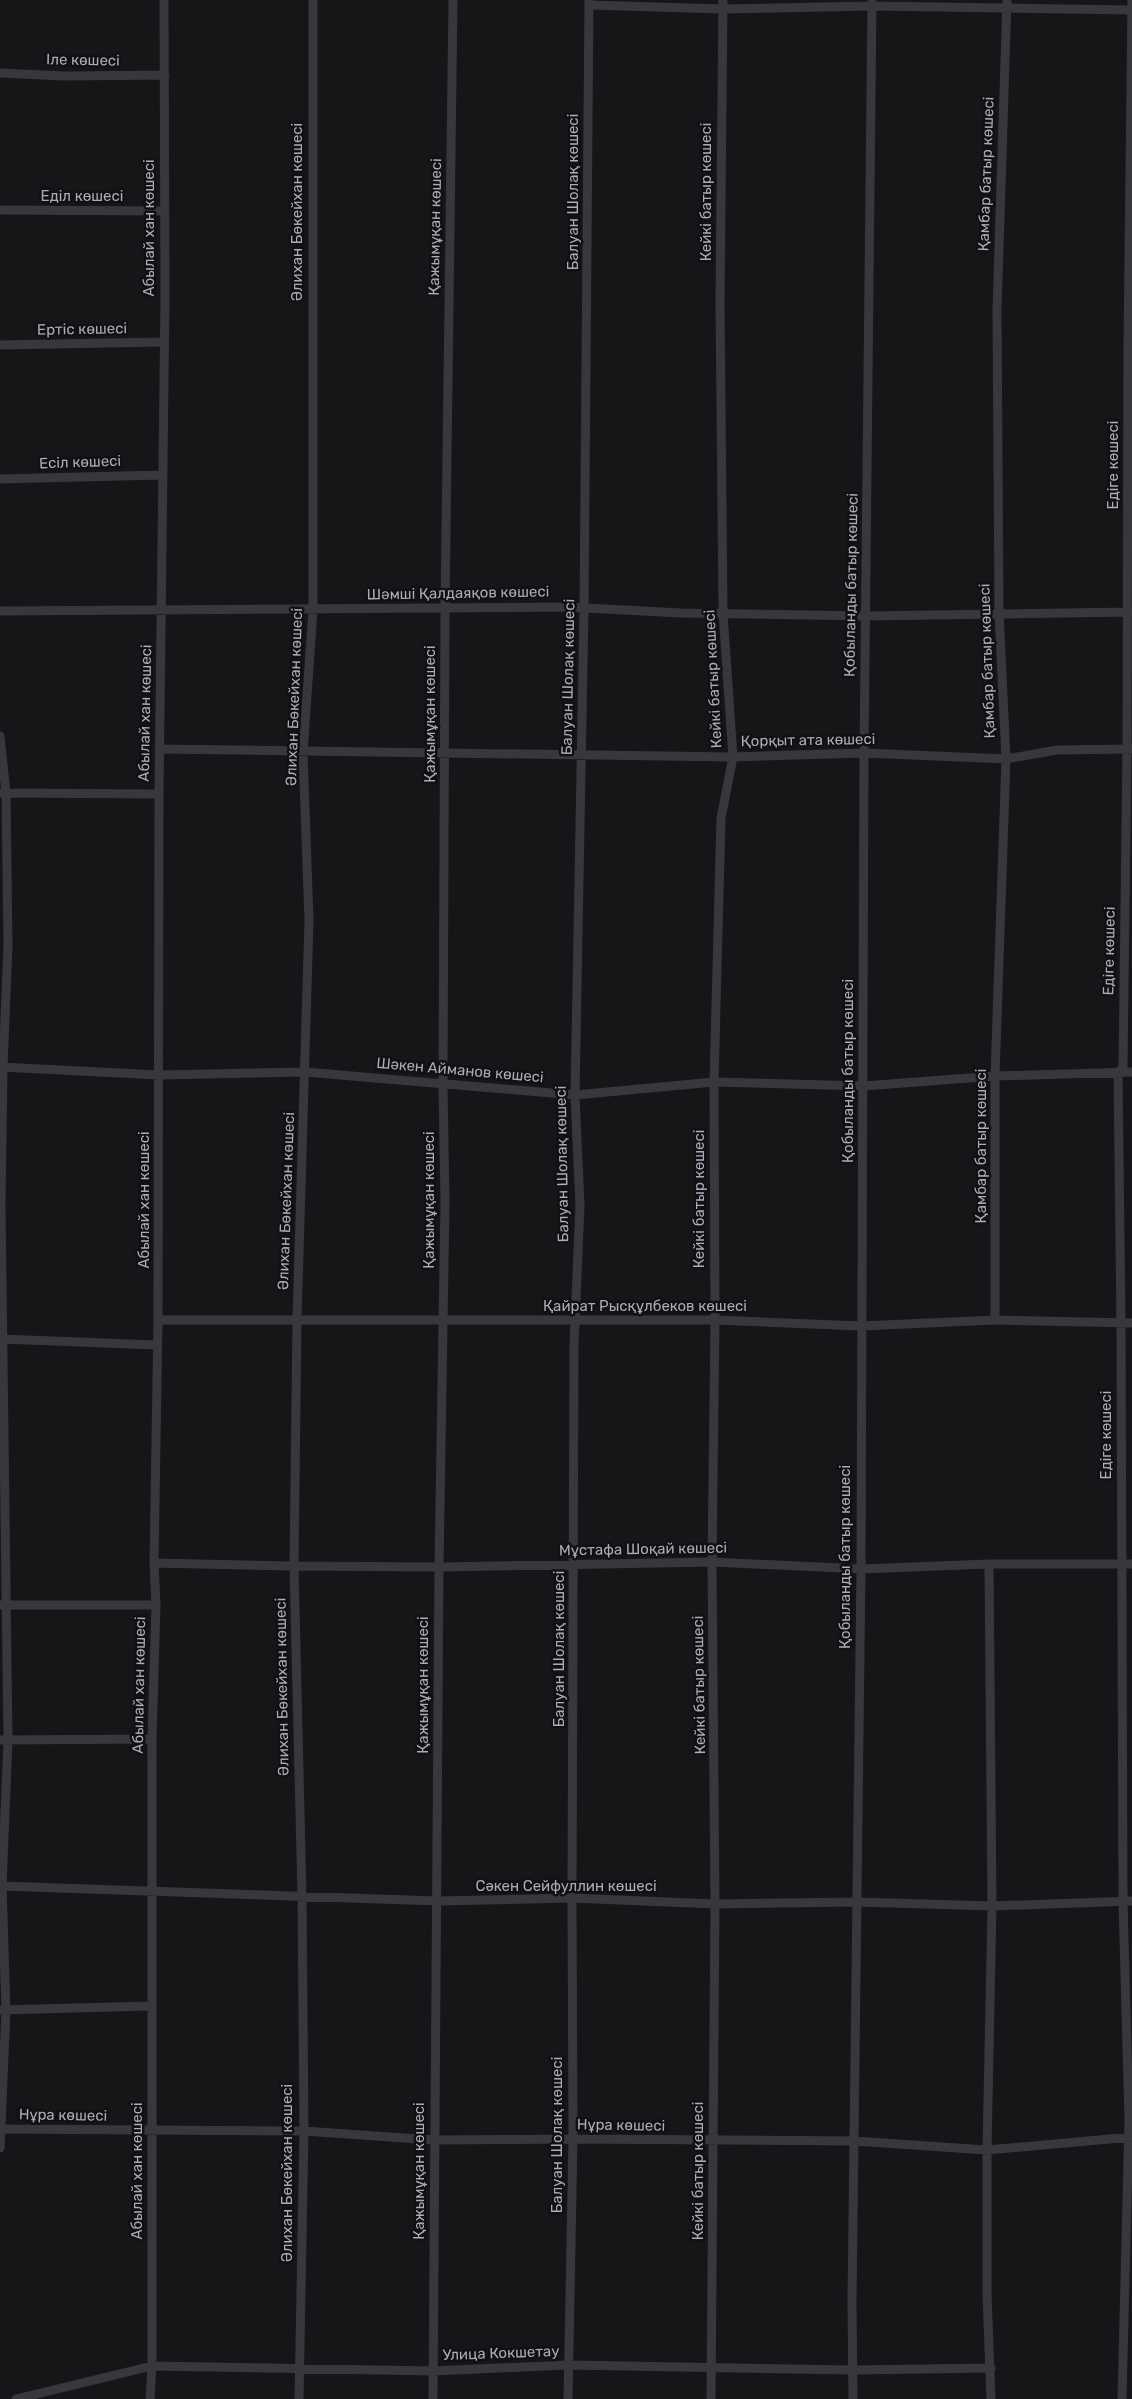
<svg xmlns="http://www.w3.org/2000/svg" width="1132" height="2399" font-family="Rubik,sans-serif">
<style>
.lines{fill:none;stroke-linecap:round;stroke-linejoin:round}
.minor{stroke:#37383d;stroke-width:9}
.labels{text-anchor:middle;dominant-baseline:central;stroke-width:5;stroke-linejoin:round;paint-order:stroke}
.street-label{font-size:15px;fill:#a8adb8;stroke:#111113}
</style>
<rect width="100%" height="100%" fill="#161618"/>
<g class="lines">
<!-- minor -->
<path class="minor" d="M589,5l134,4 149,-3 260,4
M0,73l64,3 101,-1
M0,210l164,1
M0,345l164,-3
M0,479l162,-4
M0,611l567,-4 114,6 185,3 265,-4
M0,736l6,57 2,153 -5,121 -2,139 7,534 -6,146 4,124 -6,138
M159,749l574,8 131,-4 142,6 51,-9 75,-1
M2,793l157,1
M0,1067l159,8 146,-3 270,23 139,-13 150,4 131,-10 137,-4
M158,1320h557l146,6 134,-6 137,3
M995,1320v-244l11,-317 -7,-147 -2,-302 10,-310
M1,1339l156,6
M154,1563l140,3 145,1 273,-5 149,7 128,-5h143
M989,1564l3,342 -5,244v145l4,104
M0,1605h156
M0,1740l152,-1
M0,1886l438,15 134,-3 143,6 142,-2 135,4 140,-5
M0,2010l151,-4
M0,2129l304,2 129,9 140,-1 281,2 133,9 145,-13
M16,2399l136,-33 281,5 136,-6 284,5 138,-2
M150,2399l2,-33v-627l4,-134 -2,-42 4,-243 1,-526 6,-496 -1,-298
M299,2399l5,-268 -2,-235 -8,-330 3,-246 12,-400 -6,-167 10,-143v-610
M433,2399l6,-832 6,-364 -2,-118 2,-476 8,-609
M568,2399l5,-260 -1,-241 2,-554 6,-138 -5,-111 9,-485 5,-610
M711,2399l4,-495 -3,-342 3,-242 -1,-238 7,-264 12,-61 -10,-144 -3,-310 3,-303
M853,2399l-1,-97 9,-733 3,-816 8,-753
M1122,2399l7,-278 -6,-220 -2,-578 -3,-251 5,-4 4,-319 1,-404 4,-345"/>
</g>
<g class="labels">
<!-- street labels -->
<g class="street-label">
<text transform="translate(83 60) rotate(1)">Іле көшесі</text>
<text transform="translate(986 174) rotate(-88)">Қамбар батыр көшесі</text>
<text transform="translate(573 192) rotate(-90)">Балуан Шолақ көшесі</text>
<text transform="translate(706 192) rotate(-90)">Кейкі батыр көшесі</text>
<text x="82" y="196">Еділ көшесі</text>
<text transform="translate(297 212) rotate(-90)">Әлихан Бөкейхан көшесі</text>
<text transform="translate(435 227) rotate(-89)">Қажымұқан көшесі</text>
<text transform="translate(149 228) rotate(-90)">Абылай хан көшесі</text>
<text transform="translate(82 329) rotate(-1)">Ертіс көшесі</text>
<text transform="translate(80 462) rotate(-2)">Есіл көшесі</text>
<text transform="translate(1113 465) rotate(-90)">Едіге көшесі</text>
<text transform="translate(851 585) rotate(-89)">Қобыланды батыр көшесі</text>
<text transform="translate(458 593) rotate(-1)">Шәмші Қалдаяқов көшесі</text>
<text transform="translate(987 661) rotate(-92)">Қамбар батыр көшесі</text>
<text transform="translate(568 677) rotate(-89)">Балуан Шолақ көшесі</text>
<text transform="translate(713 679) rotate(-93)">Кейкі батыр көшесі</text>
<text transform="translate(294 697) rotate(-88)">Әлихан Бөкейхан көшесі</text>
<text transform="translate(145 713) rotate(-89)">Абылай хан көшесі</text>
<text transform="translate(430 714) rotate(-90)">Қажымұқан көшесі</text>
<text transform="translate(808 740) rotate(-1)">Қорқыт ата көшесі</text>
<text transform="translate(1109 951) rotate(-89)">Едіге көшесі</text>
<text transform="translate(460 1070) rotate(5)">Шәкен Айманов көшесі</text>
<text transform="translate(848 1071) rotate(-90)">Қобыланды батыр көшесі</text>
<text transform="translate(981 1146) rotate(-90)">Қамбар батыр көшесі</text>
<text transform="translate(562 1164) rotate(-91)">Балуан Шолақ көшесі</text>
<text transform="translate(699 1199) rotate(-90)">Кейкі батыр көшесі</text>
<text transform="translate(144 1200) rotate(-90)">Абылай хан көшесі</text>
<text transform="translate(429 1200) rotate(-90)">Қажымұқан көшесі</text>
<text transform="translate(286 1201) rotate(-88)">Әлихан Бөкейхан көшесі</text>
<text x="645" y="1306">Қайрат Рысқұлбеков көшесі</text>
<text transform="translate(1106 1435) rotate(-90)">Едіге көшесі</text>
<text transform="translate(643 1549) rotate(-1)">Мұстафа Шоқай көшесі</text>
<text transform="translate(845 1557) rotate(-90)">Қобыланды батыр көшесі</text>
<text transform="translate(559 1649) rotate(-90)">Балуан Шолақ көшесі</text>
<text transform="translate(139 1685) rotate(-89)">Абылай хан көшесі</text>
<text transform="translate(423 1685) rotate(-90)">Қажымұқан көшесі</text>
<text transform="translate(699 1685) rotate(-91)">Кейкі батыр көшесі</text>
<text transform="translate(282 1687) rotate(-91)">Әлихан Бөкейхан көшесі</text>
<text x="566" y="1886">Сәкен Сейфуллин көшесі</text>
<text transform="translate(63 2115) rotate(1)">Нұра көшесі</text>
<text transform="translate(621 2125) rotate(1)">Нұра көшесі</text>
<text transform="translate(557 2135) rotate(-90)">Балуан Шолақ көшесі</text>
<text transform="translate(137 2171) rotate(-90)">Абылай хан көшесі</text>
<text transform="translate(419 2171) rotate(-90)">Қажымұқан көшесі</text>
<text transform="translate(698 2171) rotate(-90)">Кейкі батыр көшесі</text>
<text transform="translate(287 2173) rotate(-90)">Әлихан Бөкейхан көшесі</text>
<text transform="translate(501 2353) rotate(-2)">Улица Кокшетау</text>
</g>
</g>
</svg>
